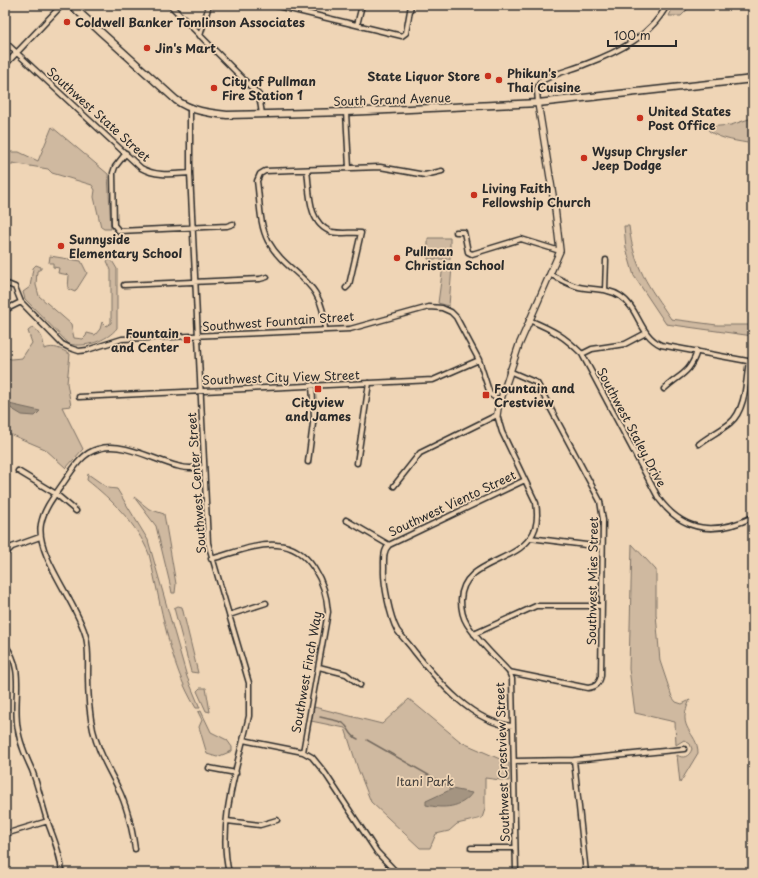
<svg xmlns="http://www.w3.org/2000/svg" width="758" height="878" font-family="'Playpen Sans',sans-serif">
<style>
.green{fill:#cfb9a0;stroke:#7d7266}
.water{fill:#a49481;stroke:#746a5f}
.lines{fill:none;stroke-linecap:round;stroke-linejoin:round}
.stream{stroke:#746a5f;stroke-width:1.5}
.street-casing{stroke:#2b2b2b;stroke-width:7}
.secondary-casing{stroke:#2b2b2b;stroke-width:8}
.primary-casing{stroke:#2b2b2b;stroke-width:9}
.street{stroke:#efd5b6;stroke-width:4}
.secondary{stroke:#efd5b6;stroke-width:5.5}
.primary{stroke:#efd5b6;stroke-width:6}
.poi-dot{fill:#c8321e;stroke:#efd5b6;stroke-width:1.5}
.labels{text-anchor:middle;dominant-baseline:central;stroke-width:3.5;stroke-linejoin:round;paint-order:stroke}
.poi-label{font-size:12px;font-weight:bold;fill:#2b2b2b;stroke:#efd5b6;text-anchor:start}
.street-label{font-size:12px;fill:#2b2b2b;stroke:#efd5b6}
.park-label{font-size:12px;fill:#44403d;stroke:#efd5b6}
</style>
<rect width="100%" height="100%" fill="#efd5b6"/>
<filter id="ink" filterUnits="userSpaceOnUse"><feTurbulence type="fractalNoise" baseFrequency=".025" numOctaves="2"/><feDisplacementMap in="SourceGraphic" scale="8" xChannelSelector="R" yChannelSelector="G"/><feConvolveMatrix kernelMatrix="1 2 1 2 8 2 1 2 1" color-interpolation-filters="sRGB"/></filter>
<g filter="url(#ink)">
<!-- green -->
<path class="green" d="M674,5h18l-11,11h-12z
M749,119h4v25c-15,-3 -31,-4 -44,-13l-1,-4 23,-2z
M52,127l56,47 3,55h-7l-3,-2 -7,-30 1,-7 -3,-5 -40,-12 -4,-4 -36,-6 1,2 -8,-1v-12h14l19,9z
M624,226h5c5,42 19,59 42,93l46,6h36v11l-87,-12 -32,-48 -8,-28z
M428,238h22v21h-22z
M50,256l31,5 6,12 -12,19 -7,-3 1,-14 -11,-2 1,-5 -6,-1v-4h-4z
M111,259l6,10v59c-10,13 -32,20 -48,16l-44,-45 -2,-7 7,-5 3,-19 3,-3 5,2v2l-4,2 -1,14 3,11 32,28 3,14 9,1 3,-3 1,-3 8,2 5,-6 2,-7 4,4 5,-3v-53l-4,-9z
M443,266h9l-3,40 -11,-3z
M33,327c8,6 11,13 11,22 11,-4 16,0 26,5l-3,29 4,23 -9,1 21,42 -17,19 -21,-19 -40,-17v-75l6,2 11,-1 10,-15 -4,-12z
M88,474l20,14 9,1 31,51 39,137 13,31h-4c-27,-43 -35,-104 -47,-154 -12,-30 -37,-54 -62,-74z
M134,497l15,12 15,5 12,70 -1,9h-3l-1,-5 -15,-62z
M632,544l24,26v44l4,47 12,36 4,5 6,2 8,-4c-15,30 8,31 8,53l-18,30 -3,-28c6,4 12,2 15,-6l-2,-5 -6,-4 -8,5 -1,-23 -40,-9 -6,-44z
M178,606l4,1 16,66 -7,-1 -17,-64z
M200,688h6l4,24 -4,-1 -9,-20z
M409,699l52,43 48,21v18l-24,-3v31l-3,9 -25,6 -8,7 -13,3 -6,14h-10l-49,-46 -13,-33 -13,-41 -34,-7 3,-14 68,17z
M201,711l10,21 16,8 5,7v4l-15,6 -10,-3 -8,-27 3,-7 -4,-8z"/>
<!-- water -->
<path class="water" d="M9,404l31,7 -5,5 -13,-1 -15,-9z
M452,789l20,4c-10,15 -29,16 -46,12v-4z"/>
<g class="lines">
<!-- stream -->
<path class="stream" d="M320,717c7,2 17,3 23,6 7,5 6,13 15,16
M367,740l79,45
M448,787l2,2"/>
<!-- street casing -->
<g class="street-casing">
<path id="street" d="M170,5l89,90 3,19
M273,5l129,31 4,-3 5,-28
M357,25l5,-20
M200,36l9,-31
M5,42l136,126c16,9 32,6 49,5
M5,65l57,-60
M538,103l-1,-13 3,-8c14,-9 31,-12 46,-18 32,-12 65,-28 81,-59
M190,108v65l18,370 41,140v33c-11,48 -32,108 -20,157
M346,112l3,56
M126,153l-11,14 -2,6 1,52 5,6 108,-5 6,-2
M307,170c3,21 0,54 25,62 9,2 20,0 29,1l-12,52 -3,3
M456,232h8l4,20 4,2 49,-15 39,12
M551,275c9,4 18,10 28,12 14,3 29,1 41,9 19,12 19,39 41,49l92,17
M5,283l10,4 6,15 41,42 8,4 9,3 8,-1 35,-11 228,-10 79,-22 13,1 9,4 5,5 23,43 11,34 10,7
M124,285l136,-6 7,-2
M605,290l1,-30
M5,310l16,-8
M529,320c24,10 35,16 53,34l77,145c25,34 57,36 94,18
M325,330c-1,-53 -36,-52 -57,-89 -9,-17 -8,-41 -11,-60l3,-7 5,-3 115,-4 45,8 17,-4
M582,354l10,-5 33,-5 21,-11
M664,389c16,-15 26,-15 33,-38
M79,397l354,-17 46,-20
M699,444c10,-8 21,-13 31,-21 16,-13 16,-43 19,-62
M308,462l6,-46 -2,-31
M357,463l12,-80
M18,471l38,23 20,17
M394,486l26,-33 77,-38 5,17 34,71c2,12 2,25 -6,35 -18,26 -68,23 -69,62 0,8 1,16 6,24 11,17 28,33 42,48l3,7 4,194
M346,520l43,25
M530,538l72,9
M5,554l7,-7 28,-10
M211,559c20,-5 45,-16 66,-14 33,2 49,38 51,67l-25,140
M229,615l37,-12
M474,634l62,-28h65
M5,645c21,26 7,54 13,85 2,14 8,27 14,40 6,16 10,34 15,50 6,17 14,35 15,53
M319,667l27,7 14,11
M509,672l79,16c8,-1 11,-4 13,-12l2,-156 -3,-19 -63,-118 -28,-12
M513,726c-40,-2 -76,-46 -99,-75 -5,-7 -12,-14 -17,-21 -7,-13 -14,-47 -13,-62 0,-9 -1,-17 5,-23l136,-65
M243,740l60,12 9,5 13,16 52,79 20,21
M574,760l12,113
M514,761l60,-1 110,-11
M209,768l27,5
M227,821l33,4 17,-5
M5,834l43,-13
M471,848h44
M135,849c-3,-21 -7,-41 -17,-61 -9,-19 -20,-36 -25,-58 -4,-18 -5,-35 -5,-54 0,-13 1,-26 -2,-39 -8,-33 -51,-82 -45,-113 3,-16 14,-29 23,-42 9,-13 18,-29 34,-33 24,-8 56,11 79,17 9,3 17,2 27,2"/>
</g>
<!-- secondary casing -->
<g class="secondary-casing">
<path id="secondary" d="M497,415l1,-7 21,-63 41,-94 -5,-43 -17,-105"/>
</g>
<!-- primary casing -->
<g class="primary-casing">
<path id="primary" d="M71,5l105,95c15,11 33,13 51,15l119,-3 192,-9 215,-24"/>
</g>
<!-- street -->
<use href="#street" class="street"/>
<!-- secondary -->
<use href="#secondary" class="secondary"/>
<!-- primary -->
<use href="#primary" class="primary"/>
</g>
</g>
<!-- markers -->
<g class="poi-dot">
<circle cx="67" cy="22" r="4"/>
<circle cx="147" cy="48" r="4"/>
<circle cx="488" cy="76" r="4"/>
<circle cx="499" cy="80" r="4"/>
<circle cx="214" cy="88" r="4"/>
<circle cx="640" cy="118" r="4"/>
<circle cx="584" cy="158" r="4"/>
<circle cx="474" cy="195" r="4"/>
<circle cx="61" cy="246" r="4"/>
<circle cx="397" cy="258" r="4"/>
<rect x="183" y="336" width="8" height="8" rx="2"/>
<rect x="314" y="385" width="8" height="8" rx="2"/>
<rect x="482" y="391" width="8" height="8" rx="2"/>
</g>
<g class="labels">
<!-- poi labels -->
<g class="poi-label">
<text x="75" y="22">Coldwell Banker Tomlinson Associates</text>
<text x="155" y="48">Jin's Mart</text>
<text x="507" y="73">Phikun's<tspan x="507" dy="14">Thai Cuisine</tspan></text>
<text x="480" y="76" text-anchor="end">State Liquor Store</text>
<text x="222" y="81">City of Pullman<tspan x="222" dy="14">Fire Station 1</tspan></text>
<text x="648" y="111">United States<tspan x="648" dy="14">Post Office</tspan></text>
<text x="592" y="151">Wysup Chrysler<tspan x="592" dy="14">Jeep Dodge</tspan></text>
<text x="482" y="188">Living Faith<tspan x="482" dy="14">Fellowship Church</tspan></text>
<text x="69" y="239">Sunnyside<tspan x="69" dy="14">Elementary School</tspan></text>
<text x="405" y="251">Pullman<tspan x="405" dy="14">Christian School</tspan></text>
<text x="179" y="333" text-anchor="end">Fountain<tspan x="179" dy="14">and Center</tspan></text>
<text x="494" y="388">Fountain and<tspan x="494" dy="14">Crestview</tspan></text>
<text x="318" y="402" text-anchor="middle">Cityview<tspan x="318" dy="14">and James</tspan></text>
</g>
<!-- street labels -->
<g class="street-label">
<text transform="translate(392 99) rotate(-2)">South Grand Avenue</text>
<text transform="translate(99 114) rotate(42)">Southwest State Street</text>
<text transform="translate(278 321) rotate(-4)">Southwest Fountain Street</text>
<text transform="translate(281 377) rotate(-2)">Southwest City View Street</text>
<text transform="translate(632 427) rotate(62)">Southwest Staley Drive</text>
<text transform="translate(196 483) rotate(-94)">Southwest Center Street</text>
<text transform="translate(452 503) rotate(-25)">Southwest Viento Street</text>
<text transform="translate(592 581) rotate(-89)">Southwest Mies Street</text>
<text transform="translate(306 672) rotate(-80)">Southwest Finch Way</text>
<text transform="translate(502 762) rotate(-92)">Southwest Crestview Street</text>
</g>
<!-- park labels -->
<g class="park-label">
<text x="425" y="781">Itani Park</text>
</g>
</g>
<!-- margin -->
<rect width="758" height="878" fill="none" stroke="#efd5b6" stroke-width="20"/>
<rect x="10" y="10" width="738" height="858" fill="none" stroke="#2b2b2b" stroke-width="1.5" filter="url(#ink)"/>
<!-- scale -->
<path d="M608 40v6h68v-6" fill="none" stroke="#2b2b2b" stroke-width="2"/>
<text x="614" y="40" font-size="12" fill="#2b2b2b" stroke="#efd5b6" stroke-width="3" paint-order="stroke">100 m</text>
</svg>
